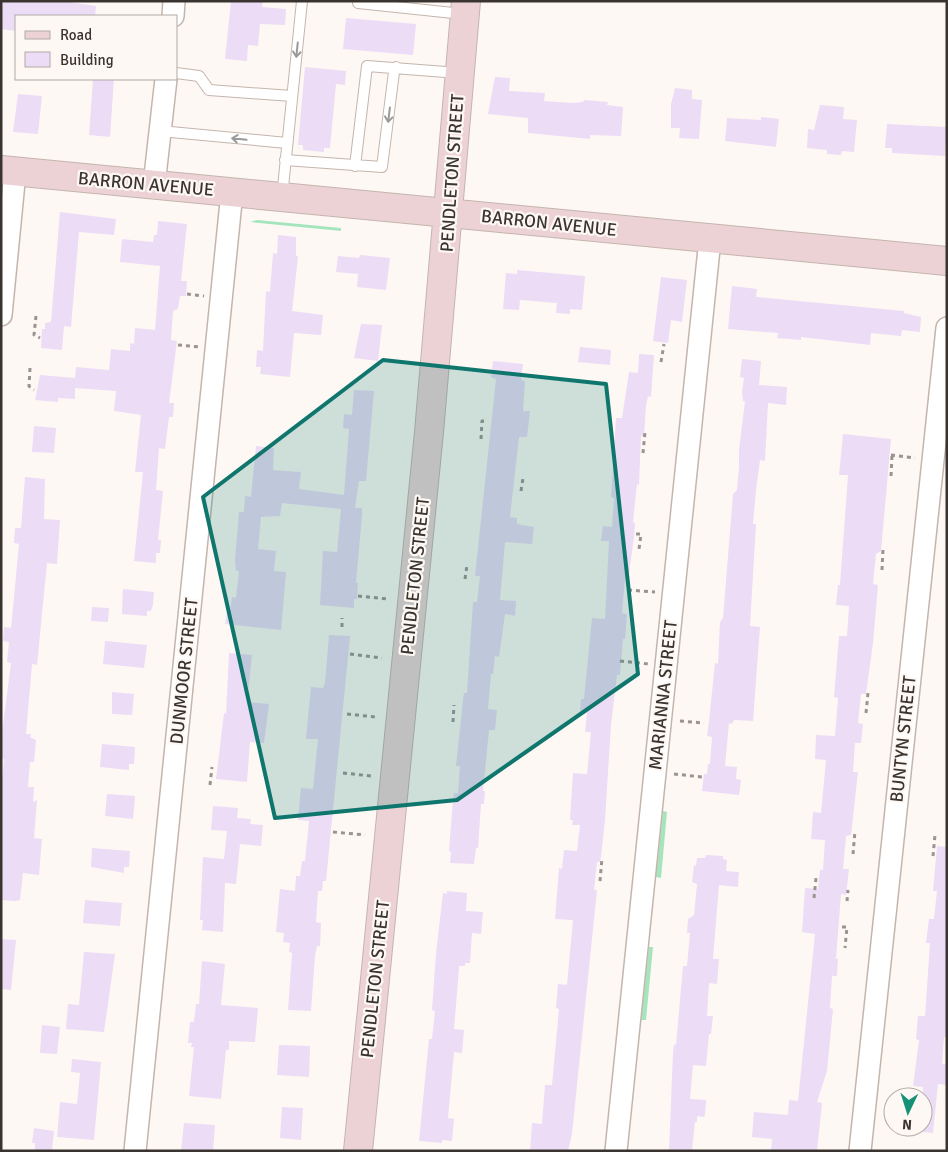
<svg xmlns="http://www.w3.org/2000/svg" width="948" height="1152" font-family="Signika,sans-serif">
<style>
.green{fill:#a5e5be}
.building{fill:#ecdcf6}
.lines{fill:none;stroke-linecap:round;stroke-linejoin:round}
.service-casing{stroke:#c4b5ac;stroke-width:12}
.minor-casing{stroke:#c4b5ac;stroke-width:24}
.secondary-casing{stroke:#c4b5ac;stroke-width:30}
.path{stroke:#9a9490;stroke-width:3;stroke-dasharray:4 4;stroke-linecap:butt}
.service{stroke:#fff;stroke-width:10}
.minor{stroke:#fff;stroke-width:21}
.secondary{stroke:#ecd2d4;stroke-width:28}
.oneway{stroke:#9c9a98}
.marked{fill:#0f766e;fill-opacity:0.2;stroke:#0f766e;stroke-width:4;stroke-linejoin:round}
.labels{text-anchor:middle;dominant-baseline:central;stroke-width:4.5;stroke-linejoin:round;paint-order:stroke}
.street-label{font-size:18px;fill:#3a3430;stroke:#fef8f4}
</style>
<rect width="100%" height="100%" fill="#fef8f4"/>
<!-- green -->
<path class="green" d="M257,220l84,8v3l-91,-9z
M663,811l4,1 -6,66 -5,-1z
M649,947h4l-7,73h-5z"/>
<!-- building -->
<path class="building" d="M1,1h60l35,5 -1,10h-79v15l-15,-2z
M231,1h32l-1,6 24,2 -1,16 -25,-1 -2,22 -10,-1 -1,16 -22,-2z
M346,18l70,6 -3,31 -70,-6z
M305,67l41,4 -1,14 -9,-1 -6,64h-6v4l-21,-2v-5h-5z
M495,77l15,1 -1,13 36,2 -1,8 29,2 10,-1 1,-2 24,2 -1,3 16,2 -2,29 -31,-1v4l-62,-6v-15l-40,-4z
M93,79h21l-4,58 -21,-2z
M675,88l17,2v9l10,1 -3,39 -20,-1 1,-10h-9v-24z
M18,94l24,2 -4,38 -25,-2z
M820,105l24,2 -1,12 14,1 -3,32 -12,-1 -1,4 -14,-1v-4l-20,-2 1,-19 6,1z
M761,117l18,2 -3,28 -51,-6 2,-23 34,2z
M887,124l60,3 -2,29 -53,-3v-5h-7z
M60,212l56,7 -2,16 -35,-3 -8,95 -7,-1 -2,24 -21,-2 1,-19h3v-6l6,-1z
M158,221l29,3 -6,57h6l-1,15h-6l-2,13 -5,2 -2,29 6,1 -8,62h5l-1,14h-4l-4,32 -6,-1 -3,42 7,1 -5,49h3l-1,13h-4v10l-22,-2 9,-89h-8l6,-57 -27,-4 2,-20 -41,-3v11l-17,-1v4l-23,-2 5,-25 35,3 1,-11 33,3 2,-21 19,2v-8l4,1 1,-16 20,2 5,-64 -40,-4 2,-23 31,3 1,-7h3z
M278,235l18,2v18l2,2 -6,54 31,4 -2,20 -27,-2 -4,44 -30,-3 1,-7h-5l1,-17 6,1 3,-60 4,1 3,-39 4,1z
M360,255l30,3 -4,32 -29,-3 1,-13 -22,-2 2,-16 21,2z
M517,270l68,6 -3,34 -12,-1v5l-14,-1 1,-10 -37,-3 -1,10 -16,-1 3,-36 11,1z
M661,277l26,3 -5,42 -11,-2 -3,23 -15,-2z
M732,286l25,3 -1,8 148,14v2l17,4 -1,15 -18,-2 -1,6 -30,-3 -1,12 -69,-8v3l-24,-2 1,-5 -50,-4z
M361,324l21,1 -4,36 -24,-3z
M580,347l31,3 -1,15 -32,-3z
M639,354l15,1 -3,42 -3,-1 -2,9 -2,31h-3l-2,49 -2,-1 -4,38 2,1 -1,14 -5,37 -2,4h-2l-3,35 5,1 -2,25h-2l-3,36h-3l-6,50 -6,95 -4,37 -1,5h-3l-3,28h3l-25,244 -4,17h-38l2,-28 10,1 3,-39h7l7,-76 -3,-1 2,-24 9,1 6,-65 -18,-1 4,-51 3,1 2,-19 13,1 3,-26h-8l1,-5h-3l3,-47 14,1 4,-42h-6l2,-19 -7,-1 1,-13h3l8,-81 13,1 4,-78h-8l2,-15 9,1 2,-29 -3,-1 5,-79h6l7,-46 9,1z
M742,359l19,2 -2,24 28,2 -1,18 -18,-2 -3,58 -5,-1 -4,30 -3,34h3l-6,102 10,1 -7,94 -19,-1 -2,4 -3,-1 -4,43 12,1 -1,12 5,1 -2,15 -37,-4 2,-17h3l1,-10h2l2,-27 -5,-1 2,-15 6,-58 3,1 2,-42 3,-4 10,-124 4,-4 2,-23v-17l6,-49h-2l-1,-9 2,-14 -4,-1z
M493,361l30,3 -2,16 4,1 -2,30h7l-3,26h-8l-9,80 7,1v6l17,3 -2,17 -27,-2 -5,58 16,1 -1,15 -10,-2 -6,43 -4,-1 -2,18h-2l-3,35 9,1 -2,20h-6l-6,61h2l-1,13h-3l-3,44h-2l-2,16 -24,-1 1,-11 -2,-1 4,-52 1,-6h4l2,-27h-4l7,-66 1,-7h3l6,-91h4l3,-26h-5l21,-197 -5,-2z
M354,390l20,1 -8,90h-7l-4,27h7v7l-6,68h2l-1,16h-3v9l-34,-3 3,-54 14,1 4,-43 -59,-6 -2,13 -19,1 -3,32 18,2 -2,20 12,1 -5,58 -56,-6 2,-13h3l2,-14 4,1 3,-27h-3l-1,-11 4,-48h5l1,-16 6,1 5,-51 18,2 -1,22 28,2 -2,17 45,6 5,-66 -6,-1 1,-14 8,1z
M34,426l22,2 -2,25 -22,-1z
M843,434l48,5 -10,112 -5,3 -3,30 5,1 -5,58 -7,51h-5l-3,29 5,1 -2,19h-6l-2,29h5l-7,63 -5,1 -3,33h6l-2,18 -1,8 -5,-1 -5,65h2l-1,17h-5l-2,32 3,1 -6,62 -10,31 5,1 -5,48h-46l1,-12 -20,-2 2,-25 34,3 1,-15 9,1 17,-167 -13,-2 3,-44 13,1 2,-19h3l2,-30 -14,-1 2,-27 8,1 5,-53 -11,-1 1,-24 19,1 3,-38 -4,-1 5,-61h8l2,-30 -13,-1 2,-20h2l8,-110h-9z
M25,477l20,2 -1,40 16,1 -3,44 -10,-1 -10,102 -5,-1 -6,70h5l-1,3 6,3 -2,22h-4l-2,25h6l-1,15 4,-2 -3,38 8,1 -3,36 -16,-2 -3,27 -5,1 -14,-1v-109l3,-32h-3v-18l10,-78 -4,-1 2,-20 -6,-1 1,-14 7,1 8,-84 -5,-1 1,-15h6z
M123,589l31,3 -1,13 -2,6h-4v5l-25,-2z
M92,607l17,1 -1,14 -17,-1z
M329,635l21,1 -24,245h-3l-1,10h-4l-2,31 5,1 -1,23h-3l-2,10 -4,55 -23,-1 4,-57 -3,-1 1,-9 -7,-1 1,-9 -8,-1 4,-43 15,2 1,-15h4l2,-15h3l4,-40 -11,-1 3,-32 12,1 5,-50h-12l5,-52 12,1 2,-5z
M105,641l42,4 -3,23 -41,-4z
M229,653l23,2 -5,47 22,2 -5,39 -14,-1 -3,40 -31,-3 8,-66 2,1z
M112,692l22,2 -2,21 -20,-1z
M102,744l33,3 -1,17h-5v6l-29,-3z
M107,794l28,2 -2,23 -28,-3z
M213,806l25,2 -1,10 14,1 -1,5 13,1 -2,21 -21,-2 -4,40 -11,-1 -2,49 -21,-2 1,-10h-3l3,-63 21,2 3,-28 -16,-1z
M937,846l10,1v190h-3l-2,27h5v21l-9,-1 -5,49 -10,-1v-45l-10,-1 6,-46 -3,-1 2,-23h7l5,-73h-4l3,-24h5l3,-28h-4z
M92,848l38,3 -1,16h-5v6l-33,-6z
M706,855l17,1v3l4,1 -1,11 13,1 -1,15 -19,-2 -6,74h6l-2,25 -8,-1 -2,33h6l-2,18h-2l-3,32 -13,-1 -3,34 16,1 -1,14 -1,3 -7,-1v6h-2l-3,29h-23l4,-98 1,-9 2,1 7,-79h4l3,-33h-3l1,-14 6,-4 3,-31 -5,-2 2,-17 2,1 1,-8h8z
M447,891l20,2 -1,18 17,1 -2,22 -9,-1 -2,30h-5v3h-6v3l-5,60 10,1 -2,23 -8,-1 -6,66 6,1 -2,22 -10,-1v3l-23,-2 10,-102h3l3,-28 -3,-1 4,-57 7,-60 4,1z
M85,900l37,3 -2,23 -37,-3z
M1,939l15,1 -5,50 -10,-1z
M84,952l31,2 -11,78 -38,-3 2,-25 11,1z
M202,961l23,3 -4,41 37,3 -3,34 -26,-1v9h-3l-5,49 -32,-3 5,-49h-3l1,-4h-4l2,-21h4l2,-18h3z
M42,1025l18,2 -3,27 -17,-1z
M279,1045l31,1 -1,31 -32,-2z
M72,1059l29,3 -7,78 -37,-3 3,-35 17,2 3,-31 -9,-1z
M282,1107l21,1 -2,32 -21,-2z
M184,1123l31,2 -2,26h-32z
M34,1128l20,3 -2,20h-17v-8h-3z"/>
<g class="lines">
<!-- service casing -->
<g class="service-casing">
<path id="service" d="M358,3l105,11
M176,73l23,3 10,14 83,6
M160,131l127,12
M285,160l97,7 12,-95 2,-5
M355,166l12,-100 92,7
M282,197l20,-196"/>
</g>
<!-- minor casing -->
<g class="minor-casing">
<path id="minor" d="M173,16l1,-15
M154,185l12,-106
M1,315l14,-143
M135,1151l97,-959
M616,1151l94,-912
M860,1151l87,-823"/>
</g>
<!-- secondary casing -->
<g class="secondary-casing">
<path id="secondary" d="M1,170l946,91
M358,1151l71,-719 37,-431"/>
</g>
<!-- path -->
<path class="path" d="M187,294l17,2
M36,316l-2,19 6,3
M178,345l22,2
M661,362l3,-18
M30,368l-1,18 5,4
M481,439l1,-18h2
M643,453l2,-21
M891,455l24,3
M891,476l1,-20
M521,491l2,-13
M636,534h5l-2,15
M882,570l1,-21
M465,579l2,-14
M628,590l27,2
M358,596l30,3
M342,627v-9
M350,654l32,4
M620,661l29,3
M866,713l2,-20
M347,714l29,3
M680,721l24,2
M453,722l1,-17
M343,773l28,3
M674,774l28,3
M210,785l2,-18
M333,832l32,3
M853,854l2,-23
M933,856l2,-21
M600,881l2,-23
M814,898l2,-20
M847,901l1,-11
M842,927h5l-2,21"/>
<!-- service -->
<use href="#service" class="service"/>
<!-- minor -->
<use href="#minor" class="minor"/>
<!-- secondary -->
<use href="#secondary" class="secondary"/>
</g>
<!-- one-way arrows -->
<defs><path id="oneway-shaft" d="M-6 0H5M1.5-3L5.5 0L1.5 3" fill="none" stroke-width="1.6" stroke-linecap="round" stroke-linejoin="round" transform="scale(1.25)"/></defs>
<g class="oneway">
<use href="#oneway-shaft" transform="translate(297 50) rotate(96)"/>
<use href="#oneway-shaft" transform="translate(389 115) rotate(97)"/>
<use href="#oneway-shaft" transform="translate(239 139) rotate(-174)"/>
</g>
<!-- marked area -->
<path class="marked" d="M383,360l223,24 32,290 -181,126 -182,18 -72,-321z"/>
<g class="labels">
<!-- street labels -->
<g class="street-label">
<text transform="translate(452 173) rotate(-86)">PENDLETON STREET</text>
<text transform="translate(146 184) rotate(5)">BARRON AVENUE</text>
<text transform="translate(549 223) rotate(6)">BARRON AVENUE</text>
<text transform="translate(415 576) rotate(-84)">PENDLETON STREET</text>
<text transform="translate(184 671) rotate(-84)">DUNMOOR STREET</text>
<text transform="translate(663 695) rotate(-84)">MARIANNA STREET</text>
<text transform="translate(903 739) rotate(-84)">BUNTYN STREET</text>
<text transform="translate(375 979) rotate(-84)">PENDLETON STREET</text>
</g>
</g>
<!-- border -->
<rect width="948" height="1152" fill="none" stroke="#3a3430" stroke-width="5"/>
<!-- legend -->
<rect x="15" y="15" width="162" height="65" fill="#fef8f4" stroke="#b0aaa6"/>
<rect x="25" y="31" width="25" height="8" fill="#ecd2d4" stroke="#b0aaa6"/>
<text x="60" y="40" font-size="15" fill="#3a3430">Road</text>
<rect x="25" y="52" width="25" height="15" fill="#ecdcf6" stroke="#b0aaa6"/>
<text x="60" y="65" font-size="15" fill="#3a3430">Building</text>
<!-- north arrow -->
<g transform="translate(908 1112) rotate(184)"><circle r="24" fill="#fef8f4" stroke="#b0aaa6"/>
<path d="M0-4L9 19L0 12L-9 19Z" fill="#159176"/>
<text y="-8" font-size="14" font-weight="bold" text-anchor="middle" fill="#3a3430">N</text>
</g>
</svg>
